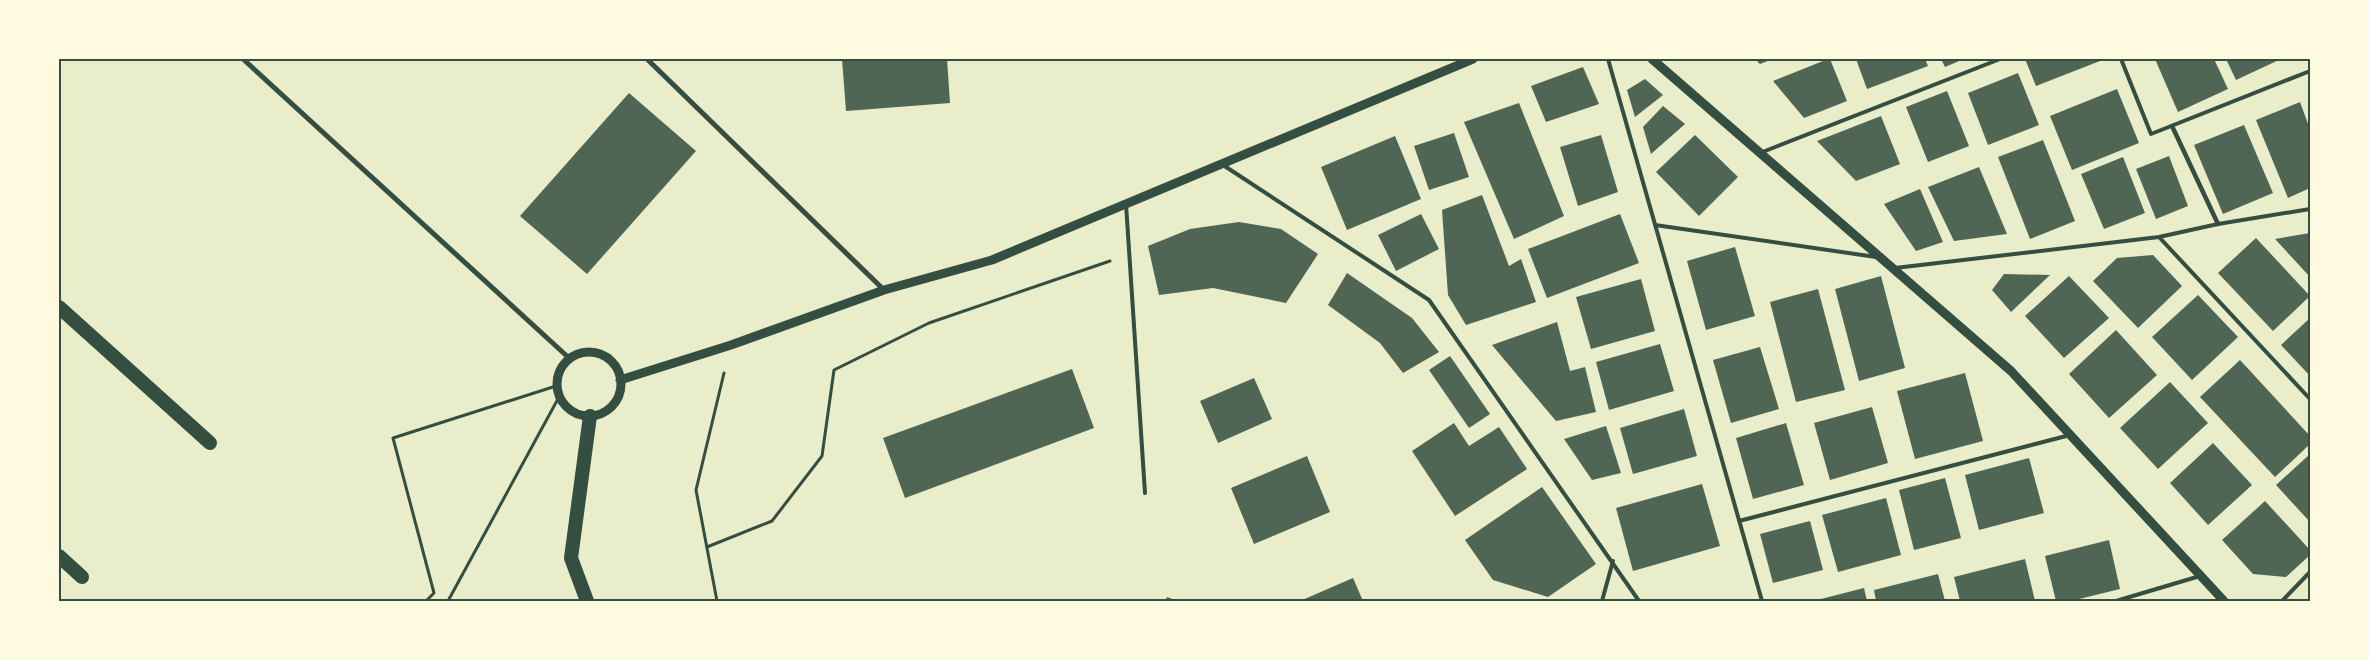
<svg xmlns="http://www.w3.org/2000/svg" width="2369" height="660" font-family="Ubuntu,sans-serif">
<style>
.building{fill:#4f6655}
.lines{fill:none;stroke-linecap:round;stroke-linejoin:round}
.path{stroke:#344e41;stroke-width:3}
.service{stroke:#344e41;stroke-width:4}
.pedestrian{stroke:#344e41;stroke-width:4.5}
.minor{stroke:#344e41;stroke-width:5}
.tertiary{stroke:#344e41;stroke-width:9}
.trunk{stroke:#344e41;stroke-width:14}
.neatline{fill:none;stroke:#344e41;stroke-width:2}
</style>
<rect width="100%" height="100%" fill="#e9edc9"/>
<!-- building -->
<path class="building" d="M842,59h105l3,44 -104,8z
M1755,59h18l-13,5z
M1828,59h2l17,42 -43,17 -31,-37z
M1856,59h69l3,7 -61,23z
M1941,59h23l-19,8z
M2025,59h74l1,2 -64,25z
M2155,59h59l14,30 -50,23z
M2226,59h55l-45,21z
M1583,67l16,37 -53,18 -15,-36z
M2018,73l21,52 -51,20 -20,-52z
M1645,79l18,16 -28,22 -8,-27z
M2117,89l22,54 -67,27 -22,-54z
M1947,91l22,55 -41,16 -22,-55z
M629,93l67,58 -109,123 -67,-58z
M2300,102l10,27v59l-22,10 -32,-78z
M1519,103l45,113 -50,23 -50,-117z
M1663,106l22,18 -34,30 -8,-27z
M1881,116l19,48 -44,17 -39,-40z
M2244,125l29,68 -50,21 -29,-69z
M1454,133l15,44 -40,13 -15,-44z
M1601,135l17,57 -40,14 -18,-59z
M1695,135l43,42 -39,39 -43,-44z
M1395,136l26,63 -74,31 -26,-63z
M2043,140l32,81 -45,18 -32,-82z
M2169,156l19,50 -32,13 -20,-50z
M2123,157l22,56 -41,16 -23,-55z
M1979,167l28,67 -53,7 -26,-54z
M1920,189l23,53 -27,9 -32,-47z
M1482,195l27,71 12,-7 15,43 -70,23 -18,-30 -6,-85z
M1421,214l18,35 -43,22 -18,-36z
M1620,214l19,49 -92,35 -19,-49z
M1239,222l42,7 37,25 -32,49 -73,-15 -54,7 -11,-49 42,-17z
M2310,233v44l-35,-38z
M2256,238l54,58 -37,35 -55,-58z
M1735,247l20,69 -49,14 -19,-69z
M2153,255l29,31 -44,42 -45,-47 24,-23z
M1347,273l65,45 27,34 -36,21 -23,-30 -52,-38z
M2004,274l46,1 -39,37 -19,-22z
M1881,276l24,92 -46,13 -24,-92z
M2069,276l40,42 -45,40 -39,-42z
M1641,279l14,52 -64,18 -15,-52z
M1818,289l27,101 -49,12 -26,-100z
M2198,295l40,42 -46,43 -40,-43z
M2310,318v58l-29,-31z
M1557,322l13,49 15,-4 11,45 -40,9 -64,-76z
M2116,330l41,45 -48,43 -40,-44z
M1660,344l14,47 -65,19 -13,-48z
M1760,347l19,62 -48,14 -18,-63z
M1450,356l40,58 -21,14 -40,-58z
M2240,360l70,76v8l-35,33 -75,-80z
M1072,369l22,59 -189,70 -22,-60z
M1965,373l18,68 -68,18 -18,-68z
M1254,378l18,41 -54,24 -18,-42z
M2170,382l38,41 -50,46 -38,-41z
M1872,407l16,56 -58,17 -16,-57z
M1684,409l13,47 -64,18 -13,-46z
M1454,423l15,23 30,-19 28,42 -72,47 -43,-65z
M1786,423l18,62 -51,14 -17,-61z
M1606,426l15,47 -29,7 -28,-41z
M2213,443l39,42 -44,40 -38,-42z
M2310,454v68l-34,-37z
M1307,456l23,56 -76,32 -23,-56z
M2029,458l15,55 -65,17 -14,-55z
M1945,478l16,60 -47,12 -15,-60z
M1702,484l18,62 -87,25 -17,-63z
M1542,487l54,77 -48,33 -55,-17 -28,-40z
M1886,498l15,57 -63,17 -16,-57z
M2265,501l45,49v5l-24,22 -33,-3 -31,-34z
M1810,521l13,49 -50,13 -13,-49z
M2109,540l11,49 -49,12h-15l-11,-45z
M2025,559l10,42h-75l-6,-24z
M1938,574l7,27h-69l-2,-11z
M1353,578l10,23h-63z
M1864,588l3,13h-54z
M1167,597l11,4h-13z"/>
<g class="lines">
<!-- path -->
<path class="path" d="M707,547l65,-26 50,-65 12,-86 95,-47 181,-62
M426,601l8,-8 -41,-155 163,-52
M448,601l111,-204
M717,601l-21,-111 28,-117"/>
<!-- service -->
<path class="service" d="M1608,59l154,542
M2121,59l30,75 159,-63
M1760,153l240,-94
M1223,165l206,135 210,301
M1126,204l19,289
M1655,225l221,32
M2159,237l151,162
M1895,268l264,-31 59,-13 92,-15
M1739,521l331,-86
M1602,601l11,-40
M2116,601l84,-25
M2282,601l28,-29"/>
<!-- pedestrian -->
<path class="pedestrian" d="M2172,126l46,98"/>
<!-- minor -->
<path class="minor" d="M243,59l326,299
M647,59l237,231"/>
<!-- tertiary -->
<path class="tertiary" d="M1652,59l359,312 213,230
M557 384a32 32 0 1 1 64 0a32 32 0 1 1-64 0Z
M620,380l111,-35 153,-55 108,-30 481,-201"/>
<!-- trunk -->
<path class="trunk" d="M59,307l151,136
M59,556l23,21
M587,601l-16,-43 19,-142"/>
</g>
<!-- border -->
<rect width="2369" height="660" fill="none" stroke="#fefae0" stroke-width="120"/>
<rect x="60" y="60" width="2249" height="540" class="neatline"/>
</svg>
